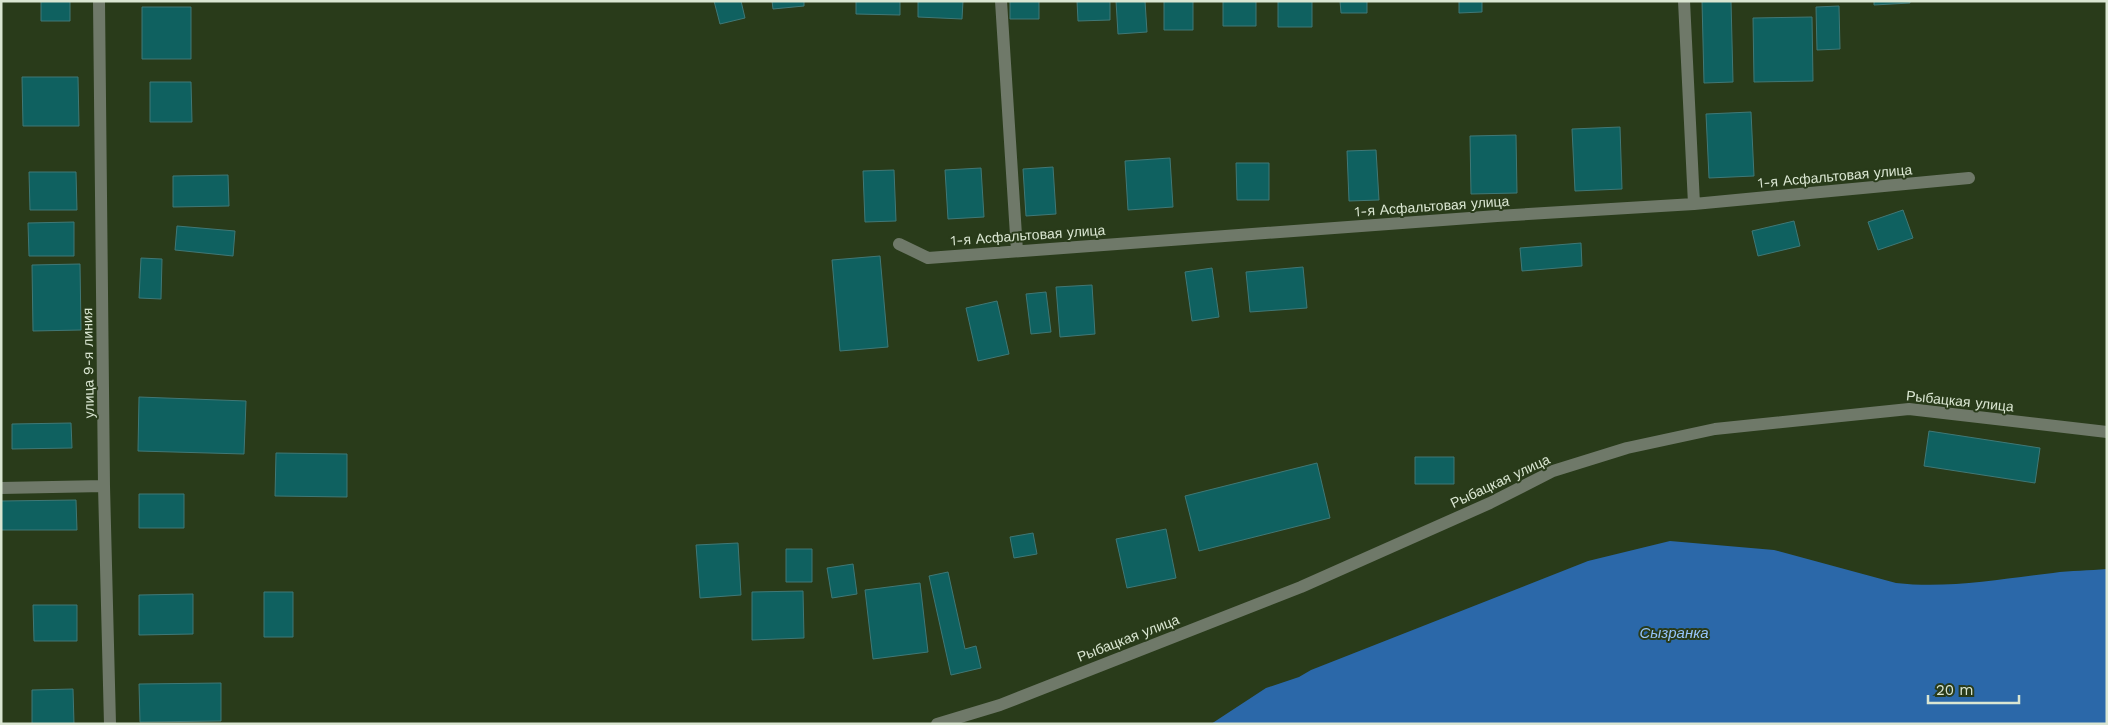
<svg xmlns="http://www.w3.org/2000/svg" width="2108" height="725" font-family="'Work Sans',sans-serif">
<style>
.water{fill:#2b68a9}
.building{fill:#0f6160;stroke:#407876}
.lines{fill:none;stroke-linecap:round;stroke-linejoin:round}
.minor{stroke:#6f7969;stroke-width:12}
.labels{text-anchor:middle;dominant-baseline:central;stroke-width:4;stroke-linejoin:round;paint-order:stroke}
.street-label{font-size:14px;fill:#dae6d2;stroke:#293b1a}
.water-label{font-size:15px;font-style:italic;fill:#96c4f9;stroke:#293b1a}
</style>
<rect width="100%" height="100%" fill="#293b1a"/>
<!-- water -->
<path class="water" d="M1670,541l104,9 122,33c52,6 105,-4 157,-10 18,-3 36,-2 54,-4v155h-896l55,-36 33,-11 12,-7 277,-109z"/>
<!-- building -->
<path class="building" d="M41,1h29v20h-29z
M714,1h27l4,17 -25,6z
M772,1h32v5l-31,3z
M856,1h44v14l-44,-1z
M918,1h45l-1,18 -44,-2z
M1010,1h29v18h-29z
M1077,1h33v19l-32,1z
M1116,1h29l2,31 -29,2z
M1164,1h29v29h-29z
M1223,1h33v25h-33z
M1278,1h34v26h-34z
M1340,1h27v12h-26z
M1459,1h23v11l-23,1z
M1702,1h29l2,81 -29,1z
M1874,1h36v2l-36,2z
M1839,6l1,43 -23,1 -1,-43z
M142,7h49v52h-49z
M1812,17l1,64 -59,1 -1,-64z
M22,77h56l1,49h-56z
M150,82h41l1,40h-42z
M1751,112l3,64 -45,2 -3,-64z
M1620,127l2,62 -47,2 -3,-62z
M1516,135l1,58 -46,1 -1,-58z
M1376,150l3,50 -30,1 -2,-50z
M1170,158l3,49 -45,3 -3,-49z
M1236,163h33v37h-32z
M1053,167l3,47 -30,2 -3,-47z
M981,168l3,49 -36,2 -3,-49z
M894,170l2,51 -31,1 -2,-51z
M29,172h47l1,38h-47z
M228,175l1,31 -56,1v-31z
M1903,210l10,28 -35,12 -10,-28z
M1794,221l6,25 -42,10 -6,-25z
M74,222v34h-45l-1,-33z
M177,226l58,5 -2,25 -58,-6z
M1581,243l1,23 -60,5 -2,-23z
M880,256l8,91 -48,4 -8,-91z
M141,258l21,1 -1,40 -22,-1z
M80,264l1,66 -48,1 -1,-66z
M1303,267l4,41 -57,4 -4,-40z
M1212,268l7,49 -27,4 -7,-49z
M1092,285l3,49 -35,3 -4,-50z
M1046,292l5,40 -20,2 -5,-40z
M997,301l12,53 -31,7 -12,-53z
M139,397l107,4 -2,53 -106,-3z
M71,423l1,25 -60,1v-25z
M1929,431l111,17 -5,35 -111,-17z
M276,453l71,1v43l-72,-1z
M1415,457h39v27h-39z
M1317,463l13,55 -131,33 -14,-55z
M139,494h45v34h-45z
M76,500l1,30h-76v-29z
M1166,529l10,49 -49,10 -11,-49z
M1033,533l4,21 -23,4 -4,-21z
M738,543l3,52 -41,3 -4,-53z
M786,549h26v33h-26z
M853,564l4,30 -25,4 -5,-30z
M948,572l17,77 11,-3 5,22 -30,7 -22,-99z
M920,583l8,69 -55,7 -8,-69z
M803,591l1,47 -52,2v-48z
M264,592h29v45h-29z
M193,594v40l-54,1v-40z
M33,605h44v36h-43z
M221,683v38l-81,1 -1,-38z
M73,689l1,35h-42v-34z"/>
<g class="lines">
<!-- minor -->
<path class="minor" d="M99,1l5,485 6,238
M1001,1l16,250
M1684,1l10,203
M899,244l29,14 569,-42 197,-12 275,-26
M1,488l103,-2
M937,724l63,-19 301,-118 189,-84 63,-32 74,-23 88,-19 194,-20 198,23"/>
</g>
<g class="labels">
<!-- street labels -->
<g class="street-label">
<text transform="translate(1835 176) rotate(-5)">1-я Асфальтовая улица</text>
<text transform="translate(1432 206) rotate(-4)">1-я Асфальтовая улица</text>
<text transform="translate(1028 235) rotate(-4)">1-я Асфальтовая улица</text>
<text transform="translate(88 363) rotate(-91)">улица 9-я линия</text>
<text transform="translate(1960 401) rotate(6)">Рыбацкая улица</text>
<text transform="translate(1500 481) rotate(-25)">Рыбацкая улица</text>
<text transform="translate(1128 638) rotate(-21)">Рыбацкая улица</text>
</g>
<!-- water labels -->
<g class="water-label">
<text x="1674" y="633">Сызранка</text>
</g>
</g>
<!-- border -->
<rect width="2108" height="725" fill="none" stroke="#dae6d2" stroke-width="5"/>
<!-- scale -->
<path d="M1928 695v8h91v-8" fill="none" stroke="#dae6d2" stroke-width="2.5"/>
<text x="1936" y="695" font-size="15" fill="#dae6d2" stroke="#293b1a" stroke-width="4" paint-order="stroke">20 m</text>
</svg>
